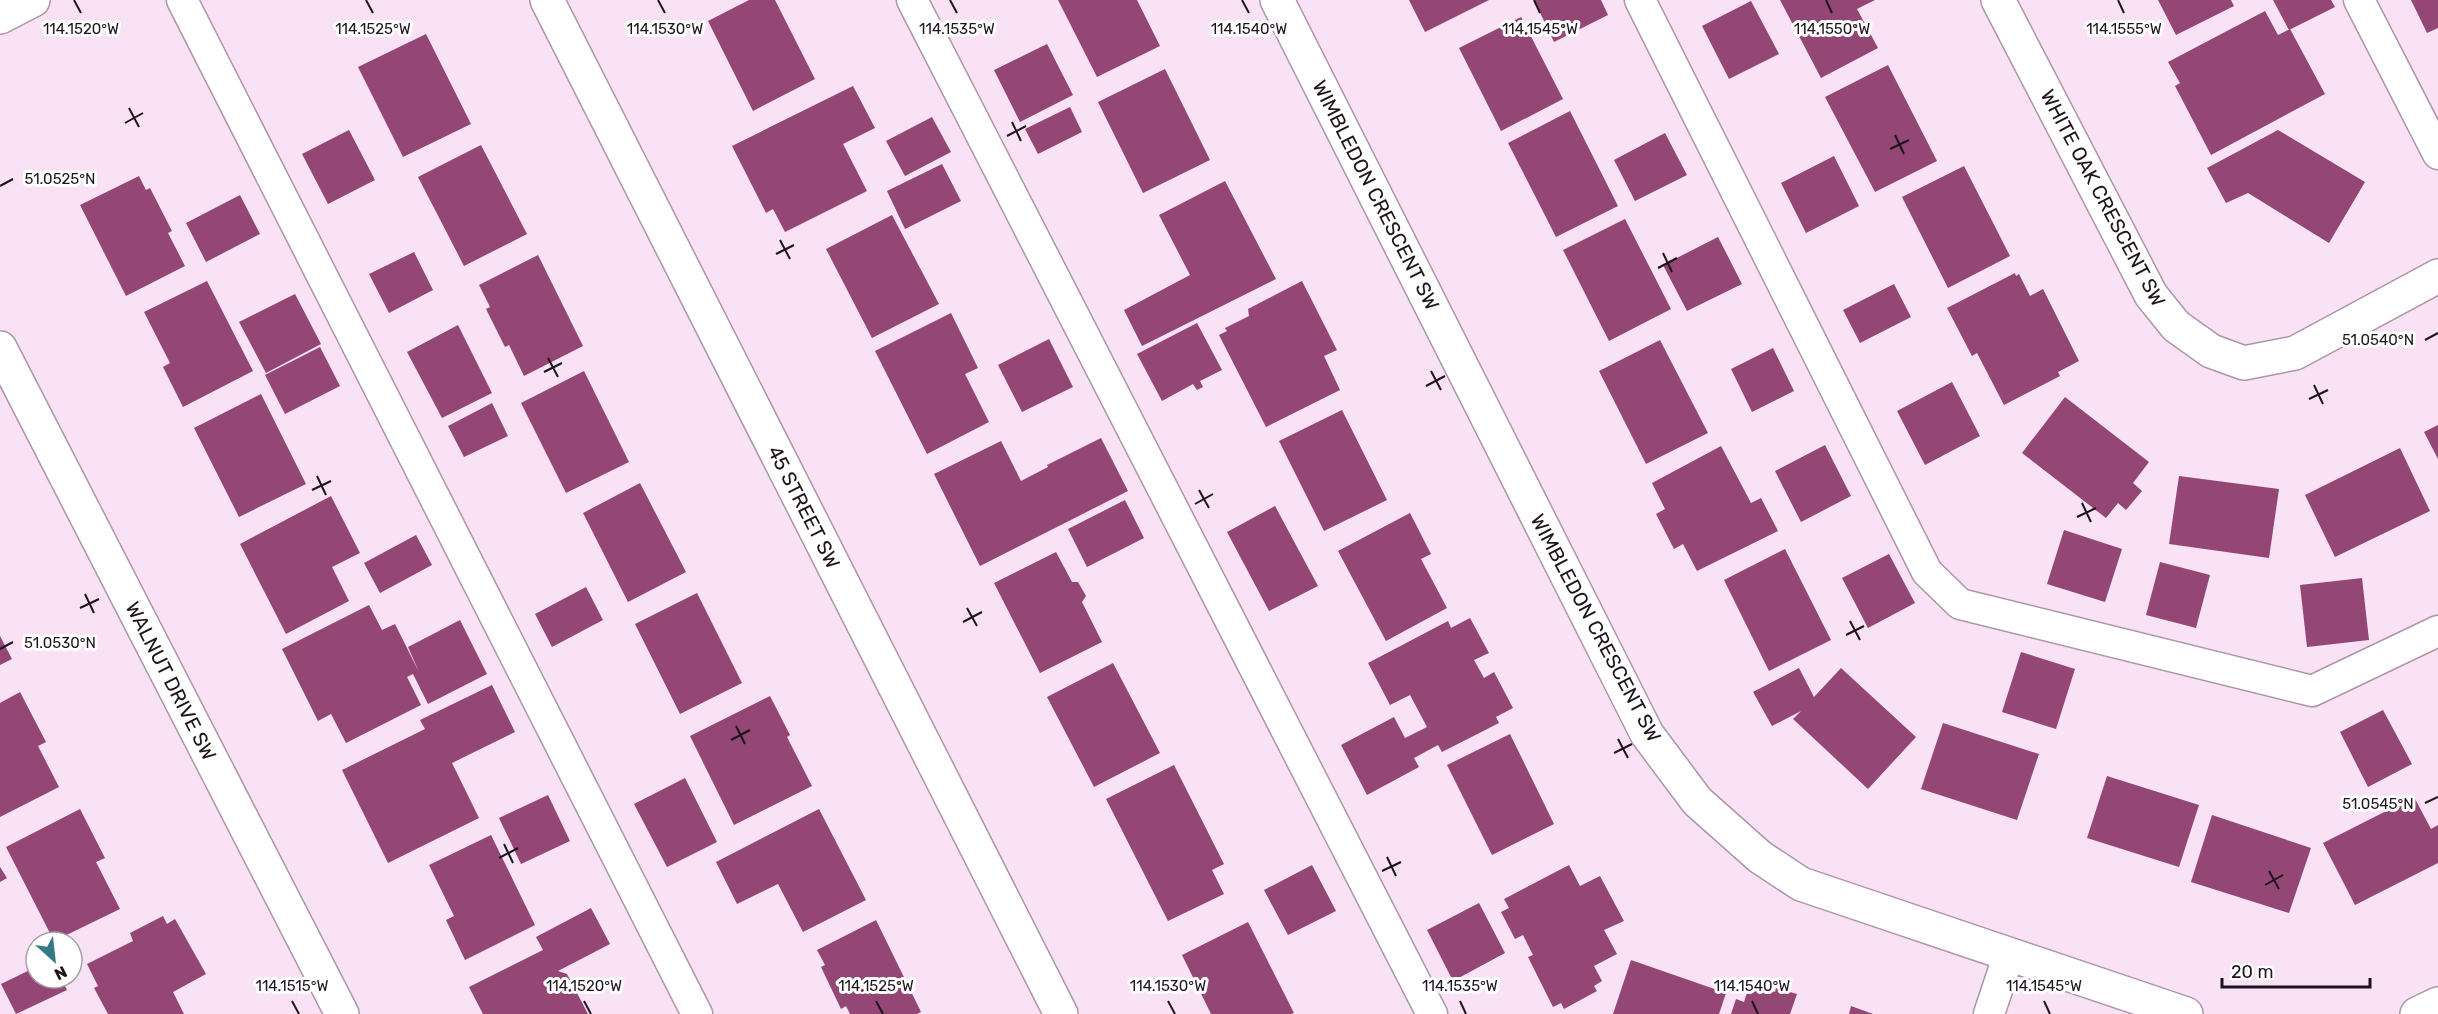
<svg xmlns="http://www.w3.org/2000/svg" width="2438" height="1014" font-family="Rubik,sans-serif">
<style>
.building{fill:#944675}
.lines{fill:none;stroke-linecap:round;stroke-linejoin:round}
.lane-casing{stroke:#ac96aa;stroke-width:33}
.street-casing{stroke:#ac96aa;stroke-width:36}
.secondary-casing{stroke:#ac96aa;stroke-width:36}
.lane{stroke:#fff;stroke-width:30}
.street{stroke:#fff;stroke-width:33}
.secondary{stroke:#fff;stroke-width:33}
.ticks{fill:none;stroke:#1d141c;stroke-width:2}
.labels{text-anchor:middle;dominant-baseline:central;stroke-width:6;stroke-linejoin:round;paint-order:stroke}
.street-label{font-size:20px;fill:#1d141c;stroke:#fff}
.ticks-label{font-size:15px;text-anchor:middle;fill:#1d141c;stroke:#fff;stroke-width:6;stroke-linejoin:round;paint-order:stroke}
</style>
<rect width="100%" height="100%" fill="#f9e1f6"/>
<!-- building -->
<path class="building" d="M749,0h26l40,79 -62,32 -45,-90z
M1058,0h79l23,46 -63,31z
M1409,0h80l-64,32z
M1534,0h67l7,15 -54,27z
M1780,0h95l-18,9 21,39 -57,30z
M2158,0h73l3,6 -58,29z
M2273,0h58l4,7 -46,23z
M2411,0h27v28l-11,5z
M1751,1l28,53 -50,25 -27,-53z
M2265,11l13,24 12,-6 35,65 -114,61 -36,-69 5,-3 -12,-21z
M1521,17l42,82 -62,32 -42,-83z
M426,34l45,90 -68,33 -45,-90z
M1047,44l26,51 -53,27 -26,-52z
M1888,65l49,96 -62,31 -50,-95z
M1165,69l45,91 -67,33 -45,-91z
M853,86l22,42 -32,16 24,47 -82,41 -12,-23 -7,4 -34,-67z
M1070,107l12,25 -44,22 -13,-25z
M1570,111l48,95 -62,31 -48,-94z
M932,117l19,35 -46,24 -19,-35z
M349,130l26,50 -47,24 -26,-50z
M2278,130l87,52 -36,61 -81,-50 -22,10 -19,-35z
M1665,133l22,42 -52,26 -21,-41z
M481,145l46,89 -63,32 -46,-89z
M1834,156l25,50 -53,27 -25,-50z
M942,164l19,37 -56,28 -18,-38z
M1964,166l46,90 -62,32 -46,-91z
M139,176l7,14 4,-2 22,43 -4,2 17,33 -59,30 -46,-91z
M1225,181l51,98 -134,67 -18,-36 66,-35 -31,-60z
M240,195l20,39 -54,28 -20,-39z
M892,215l47,89 -67,34 -46,-89z
M1625,219l46,90 -62,32 -46,-91z
M1718,237l24,47 -55,27 -24,-46z
M414,252l19,38 -44,23 -20,-39z
M538,255l45,91 -59,30 -15,-31 -4,2 -19,-38 4,-2 -11,-22z
M2015,273l1,3 3,-2 11,22 13,-7 36,72 -21,11 2,4 -56,29 -27,-52 -5,3 -25,-48z
M207,281l46,90 -70,36 -20,-40 7,-4 -26,-51z
M1302,281l35,69 -13,6 16,34 -74,37 -47,-92 8,-4 -2,-3 24,-12 -1,-7z
M1894,284l17,33 -51,26 -17,-33z
M295,294l26,50 -55,29 -27,-51z
M951,313l27,55 -13,6 24,48 -62,32 -52,-103z
M1197,323l25,47 -22,11 3,6 -6,3 -4,-6 -31,17 -25,-47z
M458,325l34,68 -50,25 -35,-66z
M1049,339l24,48 -51,25 -24,-47z
M1660,340l48,93 -62,31 -47,-93z
M320,347l20,39 -55,28 -20,-39z
M1773,348l21,43 -42,21 -21,-43z
M584,371l45,91 -63,31 -45,-90z
M1952,382l28,54 -55,29 -28,-54z
M261,394l45,90 -67,33 -45,-89z
M2065,397l84,65 -16,21 9,8 -16,19 -8,-7 -12,15 -84,-65z
M492,403l16,33 -44,21 -16,-31z
M1342,410l45,90 -63,31 -45,-90z
M2438,425v34l-14,-27z
M1101,438l27,53 -148,75 -46,-92 67,-33 20,40 27,-14 -1,-2z
M1825,445l26,51 -50,26 -26,-51z
M1721,446l30,57 10,-5 17,33 -81,40 -14,-27 -9,5 -18,-35 9,-5 -13,-26z
M2400,448l30,63 -95,46 -30,-62z
M2179,476l100,13 -10,69 -100,-14z
M640,483l46,89 -58,30 -45,-89z
M331,496l29,57 -28,14 17,34 -63,33 -46,-90z
M1125,500l19,38 -57,29 -19,-38z
M1275,506l43,80 -49,25 -42,-79z
M1410,513l21,41 -10,5 26,49 -61,33 -48,-90z
M2064,530l58,19 -17,53 -58,-18z
M416,535l16,30 -52,28 -16,-30z
M1785,549l46,91 -62,31 -45,-91z
M1056,552l16,30h6l8,14 -4,6 20,40 -62,31 -46,-90z
M1889,554l26,49 -47,25 -26,-50z
M2160,562l50,13 -14,53 -50,-13z
M2362,578l7,62 -62,7 -7,-62z
M586,587l17,33 -51,27 -17,-33z
M697,593l45,90 -62,31 -45,-90z
M369,605l13,25 13,-6 24,48 -11,-25 52,-27 27,54 -59,30 -15,-30 -6,3 14,28 -75,38 -15,-29 -13,7 -36,-72z
M1470,618l19,35 -15,7 10,18 10,-6 19,36 -17,9 3,6 -57,29 -4,-7 -24,13 5,9 -52,28 -26,-50 53,-28 11,21 22,-11 -17,-32 -20,10 -22,-42 80,-42 3,7z
M0,636l12,23 -12,6z
M2021,652l54,17 -19,60 -54,-17z
M1113,663l47,90 -66,34 -47,-90z
M1799,668l15,29 27,-29 75,69 -48,52 -75,-70 8,-8 -29,15 -19,-34z
M492,685l23,47 -63,31 27,55 -91,45 -46,-93 83,-41 -5,-9z
M20,692l26,50 -8,4 21,41 -59,30v-114z
M770,696l20,39 -3,2 25,49 -78,39 -44,-89z
M2383,710l29,54 -44,23 -28,-55z
M1943,723l96,31 -22,66 -96,-31z
M1510,734l44,90 -62,31 -45,-90z
M1174,765l50,99 -12,6 12,24 -56,27 -62,-122z
M2107,776l92,29 -20,62 -92,-29z
M685,778l32,64 -50,25 -33,-63z
M548,795l22,46 -49,23 -22,-46z
M2414,797l17,32 7,-4v38l-83,42 -32,-62z
M80,809l25,49 -9,4 24,47 -66,32 -48,-94z
M819,809l47,91 -63,32 -25,-48 -41,20 -21,-42z
M2212,815l99,33 -22,65 -98,-31z
M491,835l44,90 -70,35 -19,-40 8,-4 -25,-51z
M1312,865l24,46 -48,24 -24,-45z
M1569,865l11,21 20,-10 24,45 -20,9 13,24 -23,12 8,15 -8,5 3,5 -33,18 -3,-6 -8,4 -25,-50 5,-2 -10,-20 -8,4 -14,-27 8,-4 -5,-9z
M0,867l7,11 -7,4z
M1479,903l26,50 -52,28 -26,-51z
M591,908l19,36 -52,27 9,3 21,40h-105l-14,-27 74,-37 -7,-13z
M163,916l4,8 8,-5 31,55 -33,18 11,22h-76l-14,-26 4,-2 -11,-22 46,-23 -3,-8z
M876,920l45,92 -4,2h-67l-4,-8 -5,3 -20,-42 4,-2 -8,-15z
M1248,922l46,91 -3,1h-80l-29,-59z
M1631,960l95,33 -7,21h-106z
M36,967v11h25l6,12 -51,24 -15,-30z
M1750,984l25,8 1,-4 21,6 -7,20h-59l5,-15 8,3z
M1851,1006l22,8h-24z"/>
<g class="lines">
<!-- lane casing -->
<g class="lane-casing">
<path id="lane" d="M182,0l515,1014
M912,0l520,1014
M1640,0l287,572 33,32 352,87 126,-60
M2359,0l79,154
M1989,1014l20,-60"/>
</g>
<!-- street casing -->
<g class="street-casing">
<path id="street" d="M547,0l514,1014
M1277,0l370,734 50,67 63,56 41,27 385,130
M1998,0l153,295 25,31 35,25 33,12 51,-10 143,-77
M0,348l342,666
M2417,1014l21,-10"/>
</g>
<!-- secondary casing -->
<g class="secondary-casing">
<path id="secondary" d="M0,17l33,-17"/>
</g>
<!-- lane -->
<use href="#lane" class="lane"/>
<!-- street -->
<use href="#street" class="street"/>
<!-- secondary -->
<use href="#secondary" class="secondary"/>
</g>
<!-- ticks -->
<path class="ticks" d="M74,0l7,13M366,0l7,13M658,0l7,13M950,0l7,13M1242,0l7,13M1534,0l6,13M1826,0l6,13M2118,0l6,13M129,108l10,19M1012,122l9,19M125,123l18,-10M1895,135l9,19M1007,136l19,-10M1890,149l19,-9M0,186l13,-7M780,240l10,19M1663,253l9,19M776,254l18,-9M1658,268l19,-10M2425,340l13,-7M548,358l10,19M1431,371l10,19M544,372l18,-9M2314,385l9,19M1426,386l19,-10M2309,399l19,-9M317,476l9,19M312,490l19,-9M1199,490l10,18M2082,503l9,19M1195,504l18,-10M2077,517l19,-9M85,594l9,19M80,608l19,-9M967,608l10,18M1850,621l10,19M963,622l19,-10M1846,635l18,-9M0,649l13,-7M736,726l9,18M1618,739l10,19M731,740l19,-10M1614,753l18,-9M2425,803l13,-6M504,844l9,19M1387,857l9,19M499,858l19,-10M1382,871l19,-9M2269,871l10,18M2265,885l18,-10M292,1001l7,13M584,1001l7,13M876,1001l7,13M1168,1001l7,13M1460,1001l6,13M1752,1001l6,13M2044,1001l6,13"/>
<g class="labels">
<!-- street labels -->
<g class="street-label">
<text transform="translate(1376 195) rotate(63)">WIMBLEDON CRESCENT SW</text>
<text transform="translate(2103 198) rotate(62)">WHITE OAK CRESCENT SW</text>
<text transform="translate(804 507) rotate(63)">45 STREET SW</text>
<text transform="translate(1596 628) rotate(62)">WIMBLEDON CRESCENT SW</text>
<text transform="translate(171 681) rotate(63)">WALNUT DRIVE SW</text>
</g>
</g>
<g class="ticks-label">
<text x="81" y="34">114.1520°W</text>
<text x="373" y="34">114.1525°W</text>
<text x="665" y="34">114.1530°W</text>
<text x="957" y="34">114.1535°W</text>
<text x="1249" y="34">114.1540°W</text>
<text x="1540" y="34">114.1545°W</text>
<text x="1832" y="34">114.1550°W</text>
<text x="2124" y="34">114.1555°W</text>
<text x="60" y="184">51.0525°N</text>
<text x="2378" y="345">51.0540°N</text>
<text x="60" y="648">51.0530°N</text>
<text x="2378" y="809">51.0545°N</text>
<text x="292" y="991">114.1515°W</text>
<text x="584" y="991">114.1520°W</text>
<text x="876" y="991">114.1525°W</text>
<text x="1168" y="991">114.1530°W</text>
<text x="1460" y="991">114.1535°W</text>
<text x="1752" y="991">114.1540°W</text>
<text x="2044" y="991">114.1545°W</text>
</g>
<!-- north arrow -->
<g transform="translate(54 960) rotate(153)"><circle r="28" fill="#ffffff" stroke="#a5a1a4" stroke-width="1.5"/>
<path d="M0-4.5L10 22L0 15L-10 22Z" fill="#337a85"/>
<text y="-9" font-size="16" font-weight="bold" text-anchor="middle" fill="#1d141c">N</text>
</g>
<!-- scale -->
<path d="M2222 978v9h148v-9" fill="none" stroke="#1d141c" stroke-width="3"/>
<text x="2231" y="978" font-size="18" fill="#1d141c" stroke="#ffffff" stroke-width="4.5" paint-order="stroke">20 m</text>
</svg>
